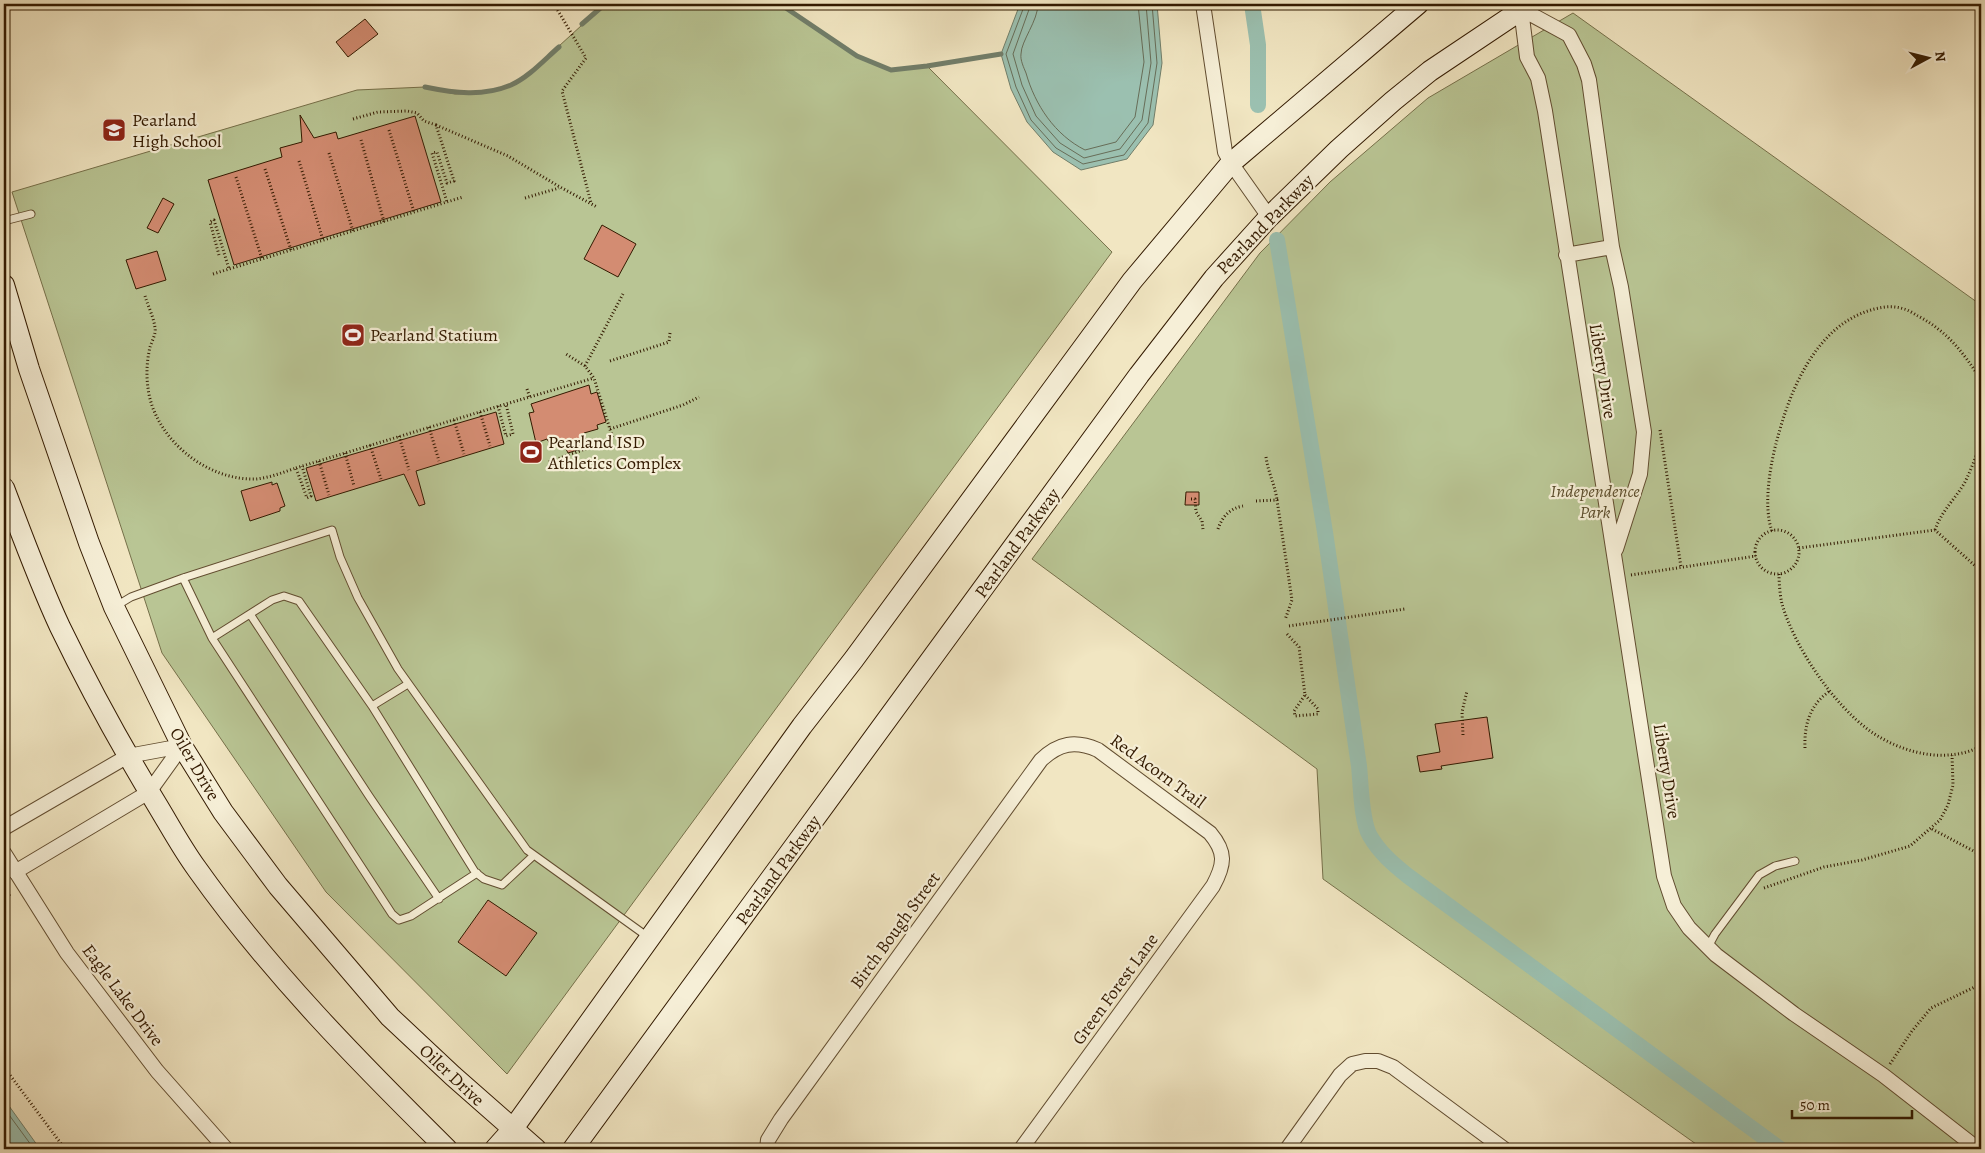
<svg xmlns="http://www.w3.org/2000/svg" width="1985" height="1153" font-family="Alegreya,serif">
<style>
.green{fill:#b9c594;stroke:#76704a}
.water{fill:#9bc0b0;stroke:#717e6a}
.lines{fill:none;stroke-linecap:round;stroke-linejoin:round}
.shore{stroke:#676d58;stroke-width:1}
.stream{stroke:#717e6a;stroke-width:5}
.canal{stroke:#9bc0b0;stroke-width:16}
.building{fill:#d38c72;stroke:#331a00}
.lane-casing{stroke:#624d30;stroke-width:9}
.street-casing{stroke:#624d30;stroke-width:16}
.secondary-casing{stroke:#331a00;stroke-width:22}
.path{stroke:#331a00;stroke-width:3;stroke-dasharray:1 2.5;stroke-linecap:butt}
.lane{stroke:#f6efd7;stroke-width:7}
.street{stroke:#f6efd7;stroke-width:14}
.secondary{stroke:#f6efd7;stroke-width:20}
.labels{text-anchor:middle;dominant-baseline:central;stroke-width:4.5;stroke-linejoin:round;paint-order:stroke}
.poi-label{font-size:18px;fill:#331a00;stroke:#f6efd7;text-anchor:start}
.street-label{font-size:18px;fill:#331a00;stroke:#f6efd7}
.park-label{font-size:18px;font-style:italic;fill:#5b4d2c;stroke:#f6efd7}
</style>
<rect width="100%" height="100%" fill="#f1e6c2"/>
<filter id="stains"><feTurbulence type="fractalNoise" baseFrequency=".004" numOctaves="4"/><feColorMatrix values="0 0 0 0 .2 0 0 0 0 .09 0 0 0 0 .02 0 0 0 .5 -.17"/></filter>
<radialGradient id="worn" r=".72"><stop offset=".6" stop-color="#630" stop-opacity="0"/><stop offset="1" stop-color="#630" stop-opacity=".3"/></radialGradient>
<!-- green -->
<path class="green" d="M605,4h175l77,52 34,14 36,-4 185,186 -605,822 -181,-182 -164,-239 -150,-461 345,-102 68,-3 30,7 24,-1 32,-8 25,-18z
M1573,13l408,292v844h-278l-380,-270 -6,-110 -285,-210 228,-306 70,-71 98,-84z"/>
<!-- water -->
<path class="water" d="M1020,4h137l5,59 -9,62 -26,34 -46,11 -28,-18 -26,-30 -16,-33 -10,-35z
M4,1099l36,50h1h-37z"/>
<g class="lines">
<!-- shore -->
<path class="shore" d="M1025,4l-19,50 10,33 15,33 25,28 27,16 41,-9 24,-32 9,-60 -5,-59
M1031,4l-18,50 9,31 14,31 24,27 24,15 36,-9 22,-29 9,-57 -5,-59
M1038,4c0,17 -17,37 -17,50 -1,6 3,14 5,19 9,32 29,62 59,77l31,-8 19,-25 9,-55 -6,-58
M4,1108l30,41"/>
<!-- stream -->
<path class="stream" d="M780,4l77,52 34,14 36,-4 74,-12
M582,24l23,-20
M425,87c29,6 58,10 86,-2 18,-8 34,-26 48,-38"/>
<!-- canal -->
<path class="canal" d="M1252,4l6,41v60
M1277,240l48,292 34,234c2,18 2,55 11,70 10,17 23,28 38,40l372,273"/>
</g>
<!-- building -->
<path class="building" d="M365,19l13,15 -30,23 -12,-15z
M300,115l14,23 22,-6 2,7 77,-23 26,86 -207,63 -26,-85 74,-23 -2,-9 22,-6z
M163,198l11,6 -16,29 -11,-5z
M602,225l34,19 -18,33 -34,-18z
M157,251l9,29 -30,9 -10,-29z
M589,385l2,9 6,-2 9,30 -9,3 1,4 -14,4 3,14 -19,6 -6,-12 -12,3 -3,-5 -11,4 -7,-30 5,-1 -3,-8z
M496,412l8,32 -88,27 9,33 -6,2 -15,-32 -88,27 -10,-33z
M272,482v3l5,-2 8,23 -5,2v3l-30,10 -9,-30z
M1186,492h13v13h-14z
M1487,717l6,41 -52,8 1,3 -22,3 -3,-16 23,-4 -5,-28z
M488,900l49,33 -31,43 -48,-34z"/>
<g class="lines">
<!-- lane casing -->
<g class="lane-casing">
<path id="lane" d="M4,221l27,-7
M183,578l29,60 60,-38 12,-4 15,5 73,105 36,-22
M116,606l15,-9 52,-19 149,-48 8,27 18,41 40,71 129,181 121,87
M250,614l119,182 70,103
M212,638l180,276 7,6 12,-4 66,-43
M372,706l103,166 9,7 18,6 31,-29
M1708,947l7,-13 44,-59 16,-9 20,-5"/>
</g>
<!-- street casing -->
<g class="street-casing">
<path id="street" d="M1203,4l22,148 6,11 38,54
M1518,4l3,5 6,48 11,21 7,33 119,765 10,30 15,22 27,27 78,59 89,61 95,74
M1521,9l48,26 15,29 5,16 23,167 9,40 23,145 -4,42 -24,75
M1566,255l46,-8
M4,828l124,-72 54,-10 -33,46 -134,80
M4,853l63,100 90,118 69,78
M767,1149l1,-9 13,-21 260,-359c18,-17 34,-20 57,-10l112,83c16,19 15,31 3,53l-192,263
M1287,1149l53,-74 12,-11 13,-3h13l15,6 111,82"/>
</g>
<!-- secondary casing -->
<g class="secondary-casing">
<path id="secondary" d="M4,285l25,84 60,174 25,64 68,139 41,66 55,74 112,131 63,59 83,73
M4,488c18,47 35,94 56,139 30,62 63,122 99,181 12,20 24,42 38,61 73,103 161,192 250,280
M495,1149l17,-19 290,-404 52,-67 278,-378 99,-118 187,-159
M573,1149l566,-774 75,-97 55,-61 70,-68 54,-48 37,-30 100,-67"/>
</g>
<!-- path -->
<path class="path" d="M554,4l32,54 -24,33 29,112
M353,119l25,-7 29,-1 10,2 7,8 12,4 18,56 -7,2 -10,-31 -5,1 15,49
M436,125l72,31 52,31 37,20
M389,130l25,82
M361,140l23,82
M329,153l24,78
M299,161l24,79
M265,169l26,81
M236,177l26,82
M525,198l34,-10
M219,255l-9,-33 4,-2 15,49
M213,274l250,-77
M145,296c3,10 9,22 10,32 1,6 -3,13 -5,19 -3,13 -4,27 -2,41 6,50 58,93 108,91 13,-1 28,-7 40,-11l11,30 4,-2 -9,-30
M610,361l59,-19 1,-9
M585,366l38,-72
M527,389l3,9
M498,406l8,30 7,-2 -7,-30 88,-26
M480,412l10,34
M454,420l10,34
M429,427l10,34
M610,429l73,-24 16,-8
M1660,430l21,137
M399,436l10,34
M370,445l11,34
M345,453l9,33
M1266,457c2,15 9,28 11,43
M319,461l10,34
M549,462l64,-23 -19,-61 -9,-12 -19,-12
M296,468l210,-64
M1191,499h4l1,13 6,9 1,8
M1256,501l21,-1 15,100 -7,20
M1218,529c4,-12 12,-21 25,-23
M1935,530c6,-18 19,-30 29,-46 7,-14 13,-29 17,-44
M1755 552a22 22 0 1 1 44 0a22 22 0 1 1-44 0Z
M1772,531c-9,-24 -2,-66 5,-91 13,-50 39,-114 94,-130 10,-3 22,-5 33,-1 5,1 10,5 14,7 30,16 45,36 63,64
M1799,548l136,-18 46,41
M1779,574c0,9 1,21 3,30 13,44 51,100 88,127 19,13 41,22 64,24 16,1 33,-1 47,-9
M1631,575l125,-19
M1289,626l116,-17
M1287,634l12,13 6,48
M1305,695l13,14v5l-23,2 -1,-5z
M1463,735l-1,-23 5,-21
M1805,748c-1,-23 5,-44 25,-57
M1932,829l49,26
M1764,888l60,-21 38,-7 48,-14 30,-26 8,-15 5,-20 -1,-30
M4,899l6,-5
M1890,1064l22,-33 19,-23 50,-24
M4,1067l61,82"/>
<!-- lane -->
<use href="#lane" class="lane"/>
<!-- street -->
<use href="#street" class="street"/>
<!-- secondary -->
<use href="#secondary" class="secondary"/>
</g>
<!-- icons -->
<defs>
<g id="school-square" transform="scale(1.25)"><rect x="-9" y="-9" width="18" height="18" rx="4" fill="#8f2418" stroke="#f6efd7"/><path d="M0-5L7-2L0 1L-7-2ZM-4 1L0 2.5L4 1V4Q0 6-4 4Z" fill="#fff"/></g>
<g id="stadium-square" transform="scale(1.25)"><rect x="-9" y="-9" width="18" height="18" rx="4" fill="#8f2418" stroke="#f6efd7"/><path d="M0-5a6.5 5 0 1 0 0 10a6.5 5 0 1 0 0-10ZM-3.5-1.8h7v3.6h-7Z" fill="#fff"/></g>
</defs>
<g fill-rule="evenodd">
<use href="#school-square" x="114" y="130"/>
<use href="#stadium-square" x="353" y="335"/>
<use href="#stadium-square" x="531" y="452"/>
</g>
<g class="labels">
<!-- poi labels -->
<g class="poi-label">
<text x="132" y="120">Pearland<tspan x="132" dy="21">High School</tspan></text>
<text x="370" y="335">Pearland Statium</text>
<text x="548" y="442">Pearland ISD<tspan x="548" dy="21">Athletics Complex</tspan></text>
</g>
<!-- street labels -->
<g class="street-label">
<text transform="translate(1265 224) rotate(-46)">Pearland Parkway</text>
<text transform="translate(1603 371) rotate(81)">Liberty Drive</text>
<text transform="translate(1017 543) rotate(-54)">Pearland Parkway</text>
<text transform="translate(195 764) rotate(60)">Oiler Drive</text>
<text transform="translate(1158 771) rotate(36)">Red Acorn Trail</text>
<text transform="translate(1667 771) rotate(81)">Liberty Drive</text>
<text transform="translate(778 870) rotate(-54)">Pearland Parkway</text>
<text transform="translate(895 930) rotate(-54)">Birch Bough Street</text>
<text transform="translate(1115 989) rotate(-54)">Green Forest Lane</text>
<text transform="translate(123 995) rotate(53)">Eagle Lake Drive</text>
<text transform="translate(452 1075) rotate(43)">Oiler Drive</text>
</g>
<!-- park labels -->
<g class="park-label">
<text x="1595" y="491">Independence<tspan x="1595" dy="21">Park</tspan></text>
</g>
</g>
<!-- margin -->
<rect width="1985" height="1153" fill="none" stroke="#f1e6c2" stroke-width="20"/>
<rect x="5" y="5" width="1975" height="1143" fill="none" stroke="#331a00" stroke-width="2.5"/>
<rect x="10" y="10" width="1965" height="1133" fill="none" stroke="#331a00"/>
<!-- north arrow -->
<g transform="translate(1928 58) rotate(83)" stroke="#f6efd7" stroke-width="4" paint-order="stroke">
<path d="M0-4L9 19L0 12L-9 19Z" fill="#331a00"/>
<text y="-8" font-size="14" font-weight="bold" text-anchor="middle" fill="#331a00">N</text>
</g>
<!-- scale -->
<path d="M1792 1110v8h120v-8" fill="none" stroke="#331a00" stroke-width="2.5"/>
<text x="1800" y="1110" font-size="15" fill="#331a00" stroke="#f6efd7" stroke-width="4" paint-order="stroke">50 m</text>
<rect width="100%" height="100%" filter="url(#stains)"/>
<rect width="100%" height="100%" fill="url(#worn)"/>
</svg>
